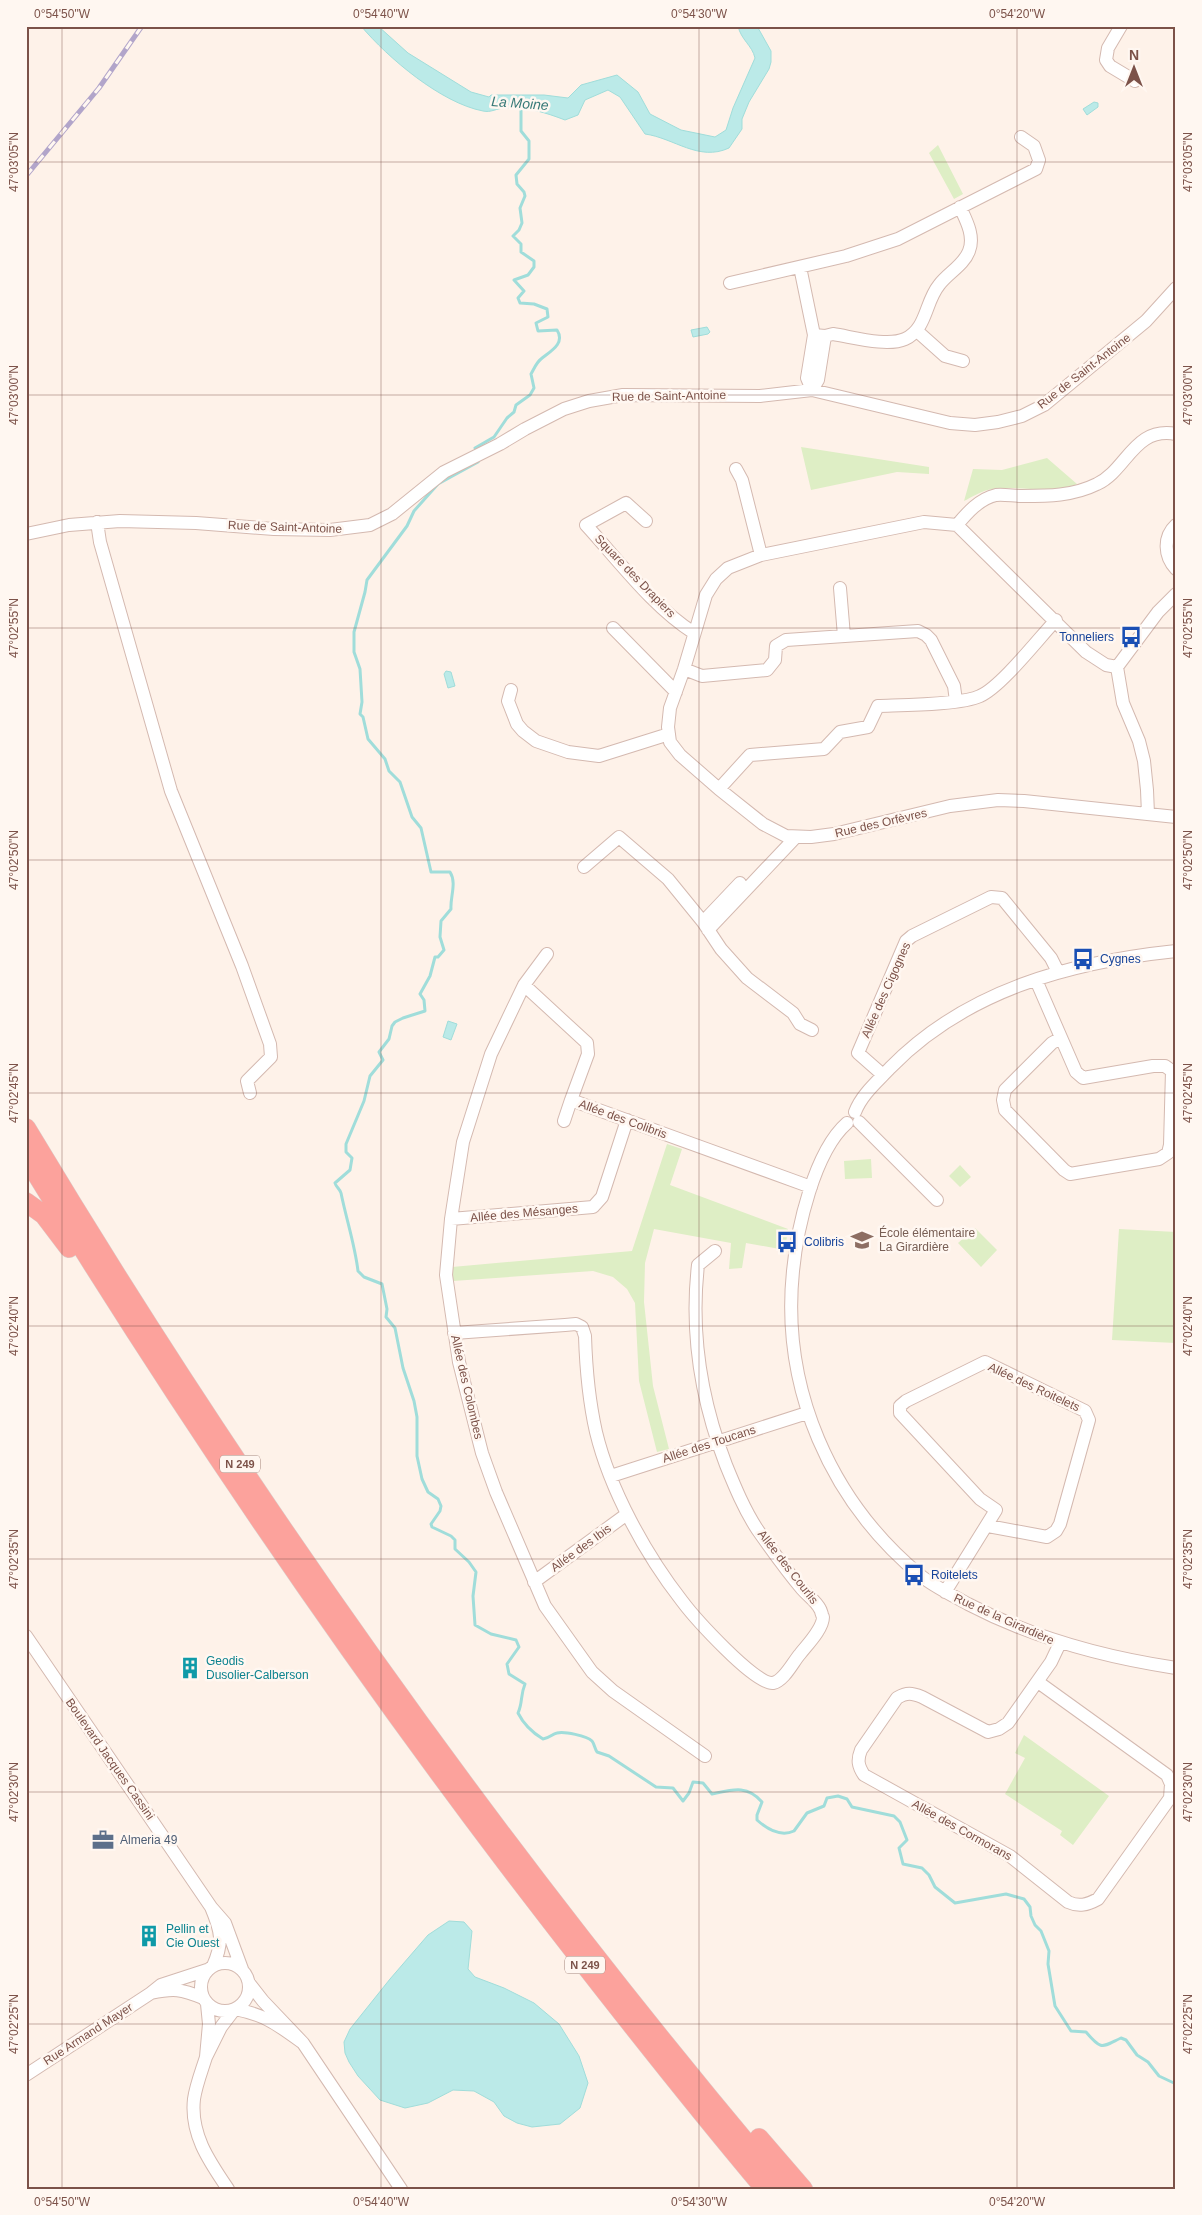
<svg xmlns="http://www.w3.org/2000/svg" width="1202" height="2215" font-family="Helvetica,sans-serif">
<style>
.green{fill:#deeec5}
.water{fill:#bbeae8;stroke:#a0ddda}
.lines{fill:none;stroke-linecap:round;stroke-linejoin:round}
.stream{stroke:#a0ddda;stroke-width:3}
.minor-casing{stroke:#d4b9b0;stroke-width:14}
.highway-casing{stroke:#dacfcc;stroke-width:20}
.minor{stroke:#fff;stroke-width:12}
.highway{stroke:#fca29c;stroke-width:19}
.rail-casing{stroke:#b2a5ca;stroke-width:5}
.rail{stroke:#fff7f1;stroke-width:3;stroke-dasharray:9;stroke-linecap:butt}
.ticks{fill:none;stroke:#7c5249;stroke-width:1;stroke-opacity:0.45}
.labels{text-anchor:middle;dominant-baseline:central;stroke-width:5;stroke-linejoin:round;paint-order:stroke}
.shield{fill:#fff7f1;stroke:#a3847b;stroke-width:1}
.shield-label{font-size:11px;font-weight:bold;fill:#7c5249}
.street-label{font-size:12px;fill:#7c5249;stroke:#fff7f1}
.transit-label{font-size:12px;fill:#164399;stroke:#fff7f1;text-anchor:start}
.education-label{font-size:12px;fill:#785e54;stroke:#fff7f1;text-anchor:start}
.culture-label{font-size:12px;fill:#0d838f;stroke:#fff7f1;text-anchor:start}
.service-label{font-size:12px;fill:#4e5e75;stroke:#fff7f1;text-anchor:start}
.water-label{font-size:14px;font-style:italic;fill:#387a78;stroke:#fff7f1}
.neatline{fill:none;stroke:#7c5249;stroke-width:2}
.ticks-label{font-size:12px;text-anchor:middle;fill:#7c5249}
</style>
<rect width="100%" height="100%" fill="#fef2e9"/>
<!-- green -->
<path class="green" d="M938,145l25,49 -9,5 -25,-46z
M801,447l128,20v7l-32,-2 -86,18z
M1047,458l30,26c-23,11 -59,1 -85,5 -9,1 -20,8 -28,12l9,-32 29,1z
M667,1144l15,5 -12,36 118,44 -3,21 -39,-7 -4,25 -13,1 2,-26 -77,-14 -9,34 -1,39 9,84 16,63 -12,3 -18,-71 -4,-78 -8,-14 -14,-12 -20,-6 -140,10 -1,-14 180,-16z
M871,1159l1,19 -27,1 -1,-18z
M960,1165l11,12 -11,10 -11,-11z
M975,1228l22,22 -16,17 -23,-24z
M1119,1229l57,3v111l-64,-3z
M1024,1735l85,61 -36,49 -13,-10 2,-4 -57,-37 20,-36 -10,-5z"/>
<!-- water -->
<path class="water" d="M361,26h17l30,27 63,39 18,5 2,-2h53l24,3 13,-13 36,-10 21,17 12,22 31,16 34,7 11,-7 7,-22 22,-50c-3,-13 -14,-18 -17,-32h19l14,25v11l-2,7 -20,33 -7,17v10l-13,19c-30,14 -55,-10 -84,-14l-25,-37 -12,-7 -23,10 -7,15 -13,5c-18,-7 -40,-14 -60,-12 -8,0 -14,5 -22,3 -42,-8 -95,-53 -122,-85z
M1094,102l4,1v4l-11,8 -4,-6z
M707,327l3,5 -2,2 -15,3 -2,-7z
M446,671l5,1 4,14 -7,2 -4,-14z
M448,1021l9,3 -6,16 -8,-3z
M449,1921l15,1 8,9 -4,38 7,8 29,11 30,15 25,21 20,32 9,27 -8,25 -20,16 -28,3 -15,-4 -13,-7 -10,-14 -20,-11 -21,-1 -25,13 -23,5 -25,-8 -22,-24 -9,-14 -4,-9 -1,-11 6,-13 40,-50 38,-44z"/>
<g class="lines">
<!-- stream -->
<path class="stream" d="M475,448l19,-11 13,-19 7,-6 2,-7 14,-10 4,-7 -3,-14c3,-5 5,-11 10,-15 8,-7 25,-15 16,-29l-19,1 -2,-8 12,-6 -1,-8 -13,-5 -14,-1 -2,-5 6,-7 -10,-11 14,-5 6,-8v-6l-13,-9v-8l-8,-8 6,-6 3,-7 -2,-15 5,-12 -1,-4 -7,-8 -1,-9 13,-16v-18l-8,-10v-26
M478,462l-40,22 -24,27 -7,15 -40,54 -2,12 -11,40v20l6,17 2,33 -2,12 3,3 5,22 17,20 4,12 11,11 12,35 9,11 10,44h19c7,11 0,25 1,37l-10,12 -1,16 4,13 -6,7h-3l-5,19 -10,18 4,6 1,11 -22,7 -8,4 -3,4 -3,13 -10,13 4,8 -13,16 -6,25 -18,43v8l6,6 -2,12 -15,13c1,4 5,6 6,10 5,25 14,52 17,78l6,6 18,7 5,25 -1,8 9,11 8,40 11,33 3,16v39l5,23 6,13 10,7 3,7 -1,5 -9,13 1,3 19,9 4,4v9l14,13 7,10 -3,24 2,29 16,9 25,6 3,7 -12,17 2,10 16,10c-5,12 -2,18 -7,29 6,12 15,20 25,26 7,-1 9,-5 14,-6 7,-2 30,3 35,8 2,2 3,8 5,11l12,4 47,31 17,1 10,13 6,-8 4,-11 10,1 9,11c19,-4 35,-10 50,8l-5,13v5c10,9 24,17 37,11l13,-18 17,-7 3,-8 11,-2 9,3 5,8 42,9 6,6 7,18 -8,8 4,16 19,4 7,7 6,12 20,16 51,-9 18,5 6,8 1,9 4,9 6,6 8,20 -1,13 7,42 16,25 15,1c16,19 16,15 35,6l5,2 11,15 11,7 11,14 17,8"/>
<!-- minor casing -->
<g class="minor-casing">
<path id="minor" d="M1121,26l-13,22 -2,12 4,6 25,15
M800,267l14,68 -7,43 5,12
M730,283l116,-27 52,-17 138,-70 3,-9 -5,-14 -13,-9
M917,331l28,25 18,5
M814,335l11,1 8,-2c20,3 54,13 72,5 22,-10 20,-37 34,-54 9,-12 25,-20 30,-34 6,-15 -3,-31 -9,-44
M812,390l6,-10 7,-44
M736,469l6,11 19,75
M646,521l-20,-18 -40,22c34,37 66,81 108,108
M97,522l3,20 71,249 71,175 28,78 1,13 -24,24 3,12
M957,525c10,-12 22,-26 39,-30 7,-1 18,1 26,1 26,0 51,0 75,-12 30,-14 37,-58 79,-50
M1176,525c-13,12 -12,31 0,44
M26,534l43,-9 51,-4 76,2 78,6 56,1 40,-5 22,-11 52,-42 56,-28 25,-15 39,-20 25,-8 34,-6 137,1 52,-6 138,33 25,2 23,-3 24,-6 22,-11 102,-84 30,-33
M840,588l4,48
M613,628l63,64
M1117,667l-11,-2 -20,-13 -129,-127 -33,-3 -163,33 -33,13 -12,11 -10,16 -22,74 -14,39 -2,19 2,15 10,13 39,34 44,35 23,12 25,1 23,-3 116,-28 48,-6 26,1 152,16
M684,669l18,7 65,-6 8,-10 1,-14 10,-6 132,-9 8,4 5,5 23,46 2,15
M511,690l-3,11 9,23 6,7 13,10 32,11 31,4 70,-22
M719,789l31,-34 74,-6 16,-17 28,-5 10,-21c23,-1 83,-1 102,-10 21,-9 59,-58 76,-76
M1148,814l-1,-24 -3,-29 -5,-20 -16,-38 -6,-36 41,-55 18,-18
M584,867l35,-30 49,42 35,43 18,27 26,29 46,35 7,11 12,6
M703,922l37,-39
M708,930l87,-92
M547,954l-23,31 -33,69 -28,88 -12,77 -5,56 13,87 23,91 14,39 49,114 47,66 21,19 92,65
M1036,980l40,92 7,6 70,-12h12l7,5 -2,74 -2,8 -9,6 -89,15 -6,-4 -59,-60 -2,-10 2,-10 47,-47 9,-5
M524,985l63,58 1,11 -17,46 240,87
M883,1075l-25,-22 48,-112 6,-5 79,-39 11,1 49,60 7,14
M855,1112c7,-18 23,-31 35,-44 76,-78 181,-106 286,-117
M564,1121l7,-21
M859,1122l78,78
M847,1123c-33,29 -50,106 -54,148 -12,117 37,230 128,305 14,11 31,19 47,28 65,34 134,53 208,64
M451,1219l142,-12 9,-10 25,-77
M454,1333l111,-8 11,-1 6,3 3,9c1,32 4,65 11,96 14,58 50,123 86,169 12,16 73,84 91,82 11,-2 20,-21 27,-29 7,-9 23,-25 23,-37 -1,-1 -2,-7 -3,-8 -4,-8 -12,-13 -18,-20 -16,-19 -31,-40 -45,-60 -13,-20 -22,-42 -31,-64 -25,-65 -36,-130 -28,-200l17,-14
M611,1476l196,-63
M534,1582l93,-68
M945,1592l51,-82 -16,-11 -80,-86v-7l6,-5 79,-39 100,49 4,9 -29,104 -4,7 -9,6 -59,-11
M26,1636l185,271
M1038,1682l129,93 4,9 -1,14 -72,101c-11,6 -19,8 -30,3l-58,-46 -146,-81c-6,-9 -7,-15 -3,-25l36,-52c10,-6 15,-5 25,-1l66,35 11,-3 9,-6 43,-61 9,-19
M201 1987a24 24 0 1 1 48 0a24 24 0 1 1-48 0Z
M213,1966c11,-25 8,-35 -2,-59l14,16 17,46
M203,1998c-22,-9 -29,-10 -52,-5l10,-8 46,-15
M207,2004l2,20 -3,33 15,-30 13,-17
M235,2009c31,6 43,16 68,34l-40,-42 -14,-18
M303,2043l98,146
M206,2057c-4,13 -10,28 -12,42 -4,35 15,62 34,90
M26,2075l125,-82"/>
</g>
<!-- highway casing -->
<g class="highway-casing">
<path id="highway" d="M26,1128c224,373 478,729 759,1061
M26,1157c149,244 309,480 481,707 84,110 169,219 258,325
M26,1202l18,13 25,33
M759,2138l44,51"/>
</g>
<!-- minor -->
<use href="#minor" class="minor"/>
<!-- highway -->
<use href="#highway" class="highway"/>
<!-- rail casing -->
<g class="rail-casing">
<path id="rail" d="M26,176l73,-88 43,-62"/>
</g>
<!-- rail -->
<use href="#rail" class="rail"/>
</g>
<!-- ticks -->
<path class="ticks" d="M62,26v2163M381,26v2163M699,26v2163M1017,26v2163M26,162h1150M26,395h1150M26,628h1150M26,860h1150M26,1093h1150M26,1326h1150M26,1559h1150M26,1792h1150M26,2024h1150"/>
<!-- icons -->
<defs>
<g id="bus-bare" transform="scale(1.725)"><path d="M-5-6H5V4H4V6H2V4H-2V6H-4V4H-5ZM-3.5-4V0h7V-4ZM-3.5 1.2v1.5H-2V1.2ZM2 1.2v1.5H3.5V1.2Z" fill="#1a4fb4" stroke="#fff7f1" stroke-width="2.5" paint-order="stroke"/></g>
<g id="school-bare" transform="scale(1.725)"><path d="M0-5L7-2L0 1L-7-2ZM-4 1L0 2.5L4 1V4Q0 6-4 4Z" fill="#8d6e63" stroke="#fff7f1" stroke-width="2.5" paint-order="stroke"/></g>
<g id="building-bare" transform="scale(1.725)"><path d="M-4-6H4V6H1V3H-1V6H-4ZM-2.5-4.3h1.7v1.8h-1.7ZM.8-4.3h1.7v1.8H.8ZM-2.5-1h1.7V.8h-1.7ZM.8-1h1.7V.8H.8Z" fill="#0f9aa8" stroke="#fff7f1" stroke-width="2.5" paint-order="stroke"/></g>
<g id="office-bare" transform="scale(1.725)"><path d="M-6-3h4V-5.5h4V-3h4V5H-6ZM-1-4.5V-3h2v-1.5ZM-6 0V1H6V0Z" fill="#5c6f8a" stroke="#fff7f1" stroke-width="2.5" paint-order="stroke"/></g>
</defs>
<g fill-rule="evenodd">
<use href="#bus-bare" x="1131" y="637"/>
<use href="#bus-bare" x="1083" y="959"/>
<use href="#school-bare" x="862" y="1240"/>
<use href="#bus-bare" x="787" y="1242"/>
<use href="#bus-bare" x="914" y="1575"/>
<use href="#building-bare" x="190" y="1668"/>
<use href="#office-bare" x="103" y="1840"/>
<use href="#building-bare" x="149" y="1936"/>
</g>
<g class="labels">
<!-- shield labels -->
<g class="shield">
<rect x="220" y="1455.5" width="40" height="17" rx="4"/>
<rect x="565" y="1956.5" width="40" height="17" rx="4"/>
</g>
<g class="shield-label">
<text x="240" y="1464">N 249</text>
<text x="585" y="1965">N 249</text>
</g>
<!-- street labels -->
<g class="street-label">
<text transform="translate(1084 371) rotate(-38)">Rue de Saint-Antoine</text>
<text transform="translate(669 396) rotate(-1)">Rue de Saint-Antoine</text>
<text transform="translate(285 527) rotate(2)">Rue de Saint-Antoine</text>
<text transform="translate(635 576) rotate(46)">Square des Drapiers</text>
<text transform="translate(881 823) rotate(-13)">Rue des Orfèvres</text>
<text transform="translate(886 990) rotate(-66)">Allée des Cigognes</text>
<text transform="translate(623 1119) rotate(20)">Allée des Colibris</text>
<text transform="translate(524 1213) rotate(-5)">Allée des Mésanges</text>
<text transform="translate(467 1387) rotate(77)">Allée des Colombes</text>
<text transform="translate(1034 1387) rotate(25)">Allée des Roitelets</text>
<text transform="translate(709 1444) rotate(-18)">Allée des Toucans</text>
<text transform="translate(581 1548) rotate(-36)">Allée des Ibis</text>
<text transform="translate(788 1567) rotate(52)">Allée des Courlis</text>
<text transform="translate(1004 1619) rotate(24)">Rue de la Girardière</text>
<text transform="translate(110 1759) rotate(55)">Boulevard Jacques Cassini</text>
<text transform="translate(962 1830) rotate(29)">Allée des Cormorans</text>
<text transform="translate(88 2034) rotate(-33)">Rue Armand Mayer</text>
</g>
<!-- transit labels -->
<g class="transit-label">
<text x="1114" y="637" text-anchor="end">Tonneliers</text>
<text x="1100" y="959">Cygnes</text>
<text x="804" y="1242">Colibris</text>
<text x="931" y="1575">Roitelets</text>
</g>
<!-- education labels -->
<g class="education-label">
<text x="879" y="1233">École élémentaire<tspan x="879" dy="14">La Girardière</tspan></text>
</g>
<!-- culture labels -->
<g class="culture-label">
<text x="206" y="1661">Geodis<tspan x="206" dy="14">Dusolier-Calberson</tspan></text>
<text x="166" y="1929">Pellin et<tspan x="166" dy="14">Cie Ouest</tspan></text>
</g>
<!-- service labels -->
<g class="service-label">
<text x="120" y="1840">Almeria 49</text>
</g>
<!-- water labels -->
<g class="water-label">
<text transform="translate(520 103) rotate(4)">La Moine</text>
</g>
</g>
<!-- border -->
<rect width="1202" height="2215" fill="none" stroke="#fff7f1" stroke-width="55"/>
<!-- north arrow -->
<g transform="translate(1134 68)" stroke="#fff7f1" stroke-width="4" paint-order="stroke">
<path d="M0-4L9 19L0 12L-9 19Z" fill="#7c5249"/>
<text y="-8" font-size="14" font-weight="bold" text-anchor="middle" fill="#7c5249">N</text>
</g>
<rect x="28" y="28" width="1146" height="2160" class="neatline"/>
<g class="ticks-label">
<text x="62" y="18">0°54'50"W</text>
<text x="381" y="18">0°54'40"W</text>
<text x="699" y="18">0°54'30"W</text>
<text x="1017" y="18">0°54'20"W</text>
<text transform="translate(14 162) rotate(-90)" y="4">47°03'05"N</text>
<text transform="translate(1188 162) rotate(-90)" y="4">47°03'05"N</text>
<text transform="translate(14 395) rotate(-90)" y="4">47°03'00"N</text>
<text transform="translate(1188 395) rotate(-90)" y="4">47°03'00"N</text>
<text transform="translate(14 628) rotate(-90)" y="4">47°02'55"N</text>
<text transform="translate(1188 628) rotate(-90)" y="4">47°02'55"N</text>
<text transform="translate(14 860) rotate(-90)" y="4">47°02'50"N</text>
<text transform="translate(1188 860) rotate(-90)" y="4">47°02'50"N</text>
<text transform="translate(14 1093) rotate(-90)" y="4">47°02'45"N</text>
<text transform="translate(1188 1093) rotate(-90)" y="4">47°02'45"N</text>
<text transform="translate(14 1326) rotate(-90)" y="4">47°02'40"N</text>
<text transform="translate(1188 1326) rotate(-90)" y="4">47°02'40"N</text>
<text transform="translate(14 1559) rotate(-90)" y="4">47°02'35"N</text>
<text transform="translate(1188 1559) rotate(-90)" y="4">47°02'35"N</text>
<text transform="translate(14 1792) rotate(-90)" y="4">47°02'30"N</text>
<text transform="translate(1188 1792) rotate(-90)" y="4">47°02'30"N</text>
<text transform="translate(14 2024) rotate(-90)" y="4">47°02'25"N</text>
<text transform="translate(1188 2024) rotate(-90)" y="4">47°02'25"N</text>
<text x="62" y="2206">0°54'50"W</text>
<text x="381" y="2206">0°54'40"W</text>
<text x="699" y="2206">0°54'30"W</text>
<text x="1017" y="2206">0°54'20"W</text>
</g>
</svg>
